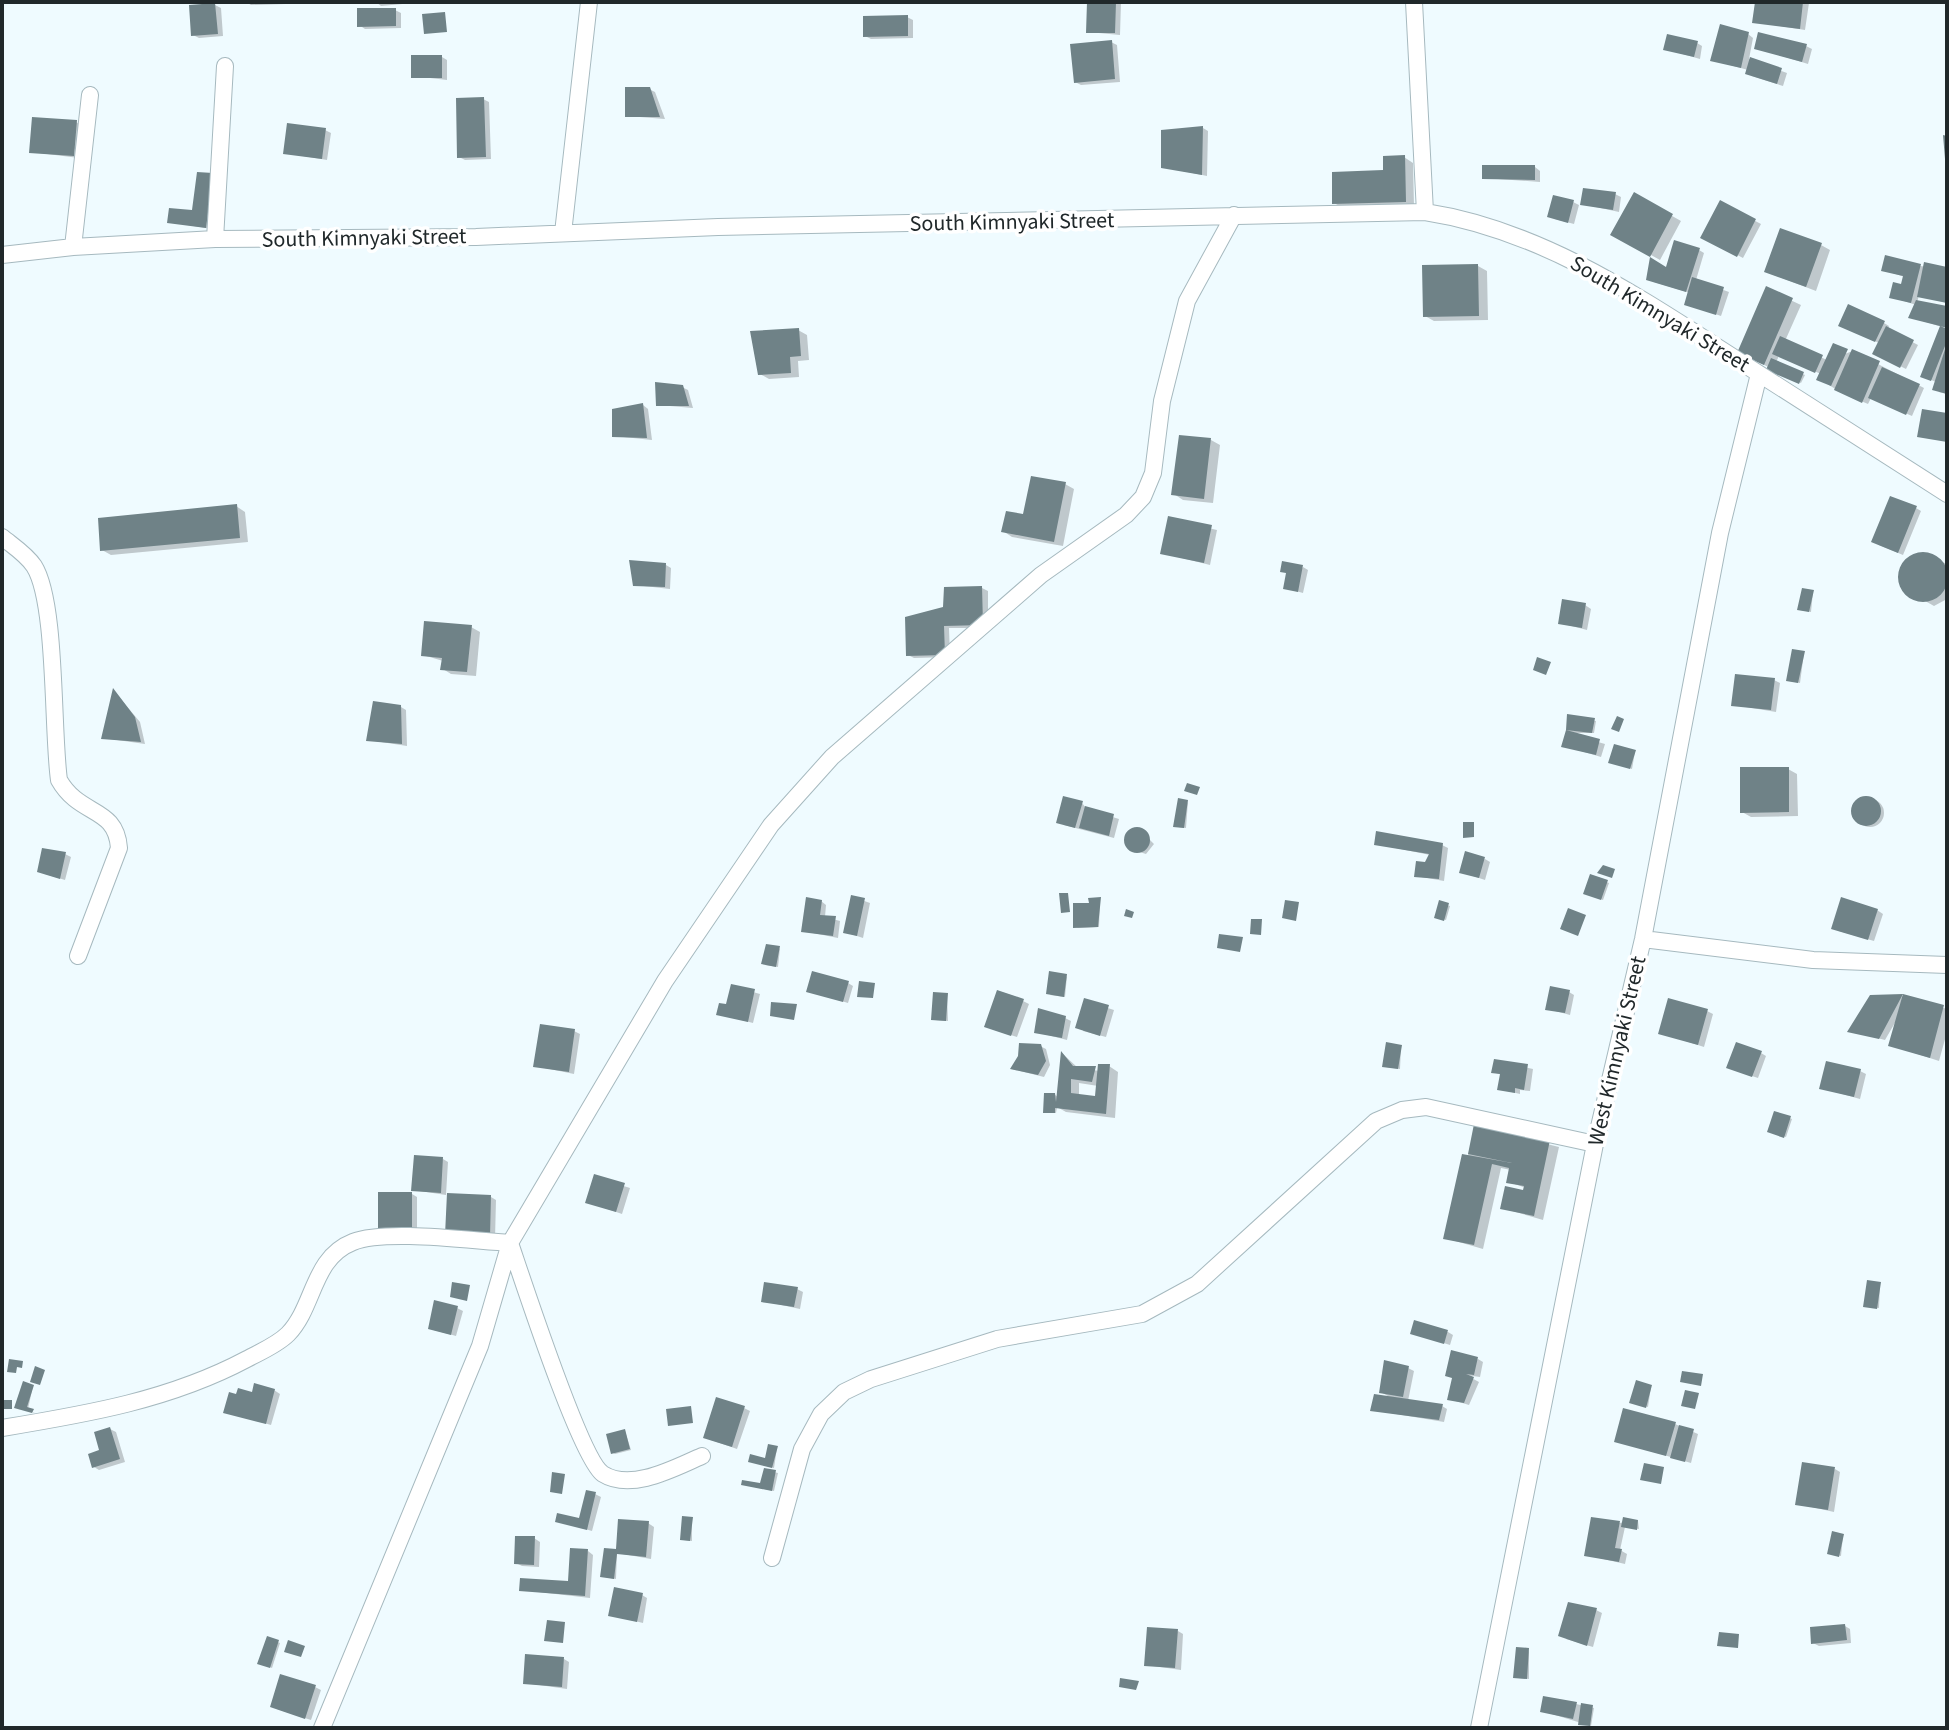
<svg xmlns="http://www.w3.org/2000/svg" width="1949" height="1730" font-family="'Source Sans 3',sans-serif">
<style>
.shadow{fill:#0003;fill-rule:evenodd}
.building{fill:#6f8287}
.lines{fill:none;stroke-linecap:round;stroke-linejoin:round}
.street-casing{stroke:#a6b9bf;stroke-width:18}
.street{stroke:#fff;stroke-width:16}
.labels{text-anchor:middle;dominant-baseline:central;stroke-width:7;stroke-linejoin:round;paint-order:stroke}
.street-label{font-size:22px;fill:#20282a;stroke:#fff}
</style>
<rect width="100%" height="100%" fill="#effbff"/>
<!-- shadow -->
<path class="shadow" d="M246,2h40v2l-35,1z
M376,2h48l-43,4z
M1089,2h32l-1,33 -32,-3z
M1757,2l52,1 -4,27 -51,-8z
M215,5l6,3 2,28 -24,2 -6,-3z
M395,10l6,3v15l-36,1 -6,-4z
M907,17l6,3v18l-42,1 -6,-3z
M1748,34l5,4 -4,21 38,14 -4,13 -31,-10 -4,-6 -36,-10z
M1111,42l6,3 3,37 -39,3 -6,-3z
M1697,43l5,3 -2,13 -35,-10z
M1806,46l6,3 -4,15 -52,-16z
M442,57l5,3v20l-34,-4z
M649,89l6,3 10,27 -38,-3z
M483,99l6,3 2,57 -26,1 -6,-3z
M76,122l5,3 -2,33 -48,-6z
M1203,128l5,3 -1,45 -44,-9z
M325,130l6,3 -4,27 -42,-7z
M1404,157l9,6 1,43 -71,2 -9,-5z
M1535,167l5,4v11l-56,-4z
M218,178l-6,51 -43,-7 25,-9z
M1615,194l6,3 -2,15 -37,-8z
M1635,195l46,26 -21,39 -47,-26z
M1573,202l6,3 -5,19 -19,-5z
M1721,203l40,21 -18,34 -40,-21z
M1821,245l9,5 -14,41 -50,-19z
M1699,250l5,3 -8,27 33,12 -8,24 -35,-12 4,-11 -36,-11z
M1478,266l9,5 1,49 -54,1 -9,-5z
M1920,266l27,3v34l-28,-8 -2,8 30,5v20l-4,-1 4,3v64l-8,-2 -3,-10 -14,-6 20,-49 -32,-10 6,-12 -24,-8 10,-10 3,-10 -22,-7z
M1767,289l34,16 -16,36 42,19 26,-9 71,37 -12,28 -41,-18 -3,6 -26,-11 -18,-11 -3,-8 -42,-18 -3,6 29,13 -4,8 -53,-26z
M1884,323l5,3 -1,3 30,16 -12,24 -32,-16 5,-10 -33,-15z
M798,330l9,5 2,25 -11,1 1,16 -30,2 -9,-5z
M682,387l6,3 5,18 -35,-3z
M643,405l5,4 4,31 -38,-4z
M1181,437l30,3 9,5 -7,58 -30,-3 -9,-6z
M1065,484l9,5 -11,57 -51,-9 -9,-6z
M236,506l9,6 3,30 -137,13 -9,-5z
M1916,508l5,3 -18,44 -24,-10z
M1170,519l47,11 -7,35 -48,-12z
M1922,554l25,10v35l-13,7 -30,-17 -4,-14 7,-14z
M666,565l5,3 -1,21 -35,-4z
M1303,567l5,3 -5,23 -18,-5z
M982,588l6,3v37h-39l1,29 -36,1 -6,-3 37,-46z
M1813,592l-2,20 -10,-2z
M1585,605l6,4 -4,21 -27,-7z
M471,627l9,5 -4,44 -25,-2 -8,-5v-8l-20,-6z
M1804,653l-4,30 -10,-2z
M1774,680l6,3 -4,29 -42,-7z
M114,691l26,31 5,22 -42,-6z
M401,707l5,3 1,36 -39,-6z
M1569,716l27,5 -2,12h-27l38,11 -4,13 -37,-11z
M1635,752l-3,17 -20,-6z
M1788,769l9,5 1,42 -47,1 -9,-5z
M1856 813a14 14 0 1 1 28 0a14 14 0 1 1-28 0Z
M1188,801l-2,27 -8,-1z
M1082,803l5,6 32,10 -5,19 -50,-13z
M1133,830h7l14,14 -8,10 -13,-4 -7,-9z
M1376,844l66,1 6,3 -4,33 -28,-5 14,-21z
M65,854l6,3 -6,23 -20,-6z
M1485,859l5,3 -5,18 -24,-8z
M1592,876l17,7 -6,17 -17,-6z
M853,897l17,6 -7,35 -18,-6z
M1100,900l-1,27 -22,1 15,-23z
M821,901l5,4 -1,12 15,4 -2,17 -35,-7z
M1440,903l10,3 -4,14 -8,-2z
M1877,910l6,4 -9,27 -35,-10z
M780,948l-2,19 -13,-2z
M1067,976l-2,21 -15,-2z
M848,983l5,3 -5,17 -40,-12z
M732,986l28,8 -7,29 -35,-9 9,-7z
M1569,992l5,3 -4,20 -22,-6z
M947,995l1,26 -13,-1z
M1871,996h32l44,13v23l-8,29 -49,-16 6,-24 -11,19 -35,-9z
M1023,1001l6,3 -12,33 -25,-8z
M1086,1001l28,9 -8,27 -23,-6z
M1707,1011l6,3 -9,33 -43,-14z
M1065,1018l6,3 -4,19 -31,-8z
M574,1031l6,3 -6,40 -39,-8z
M1040,1046l6,3 4,16 -6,12 -32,-8z
M1401,1047l-1,22 -14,-2z
M1761,1053l5,3 -8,22 -24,-8z
M1063,1054l15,14 22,3 9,-5 9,6 -3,46 -49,-6 -9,-5 -1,6 -11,-1 10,-17 3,2zM1079,1083l19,3 -2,12 -17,-2z
M1495,1061l38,8 -3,22 -10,-1v4l-21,-5 3,-14 -9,-3z
M1860,1071l6,3 -6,25 -39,-11z
M1775,1113l17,6 -6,18 -17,-6z
M1476,1126l83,21 -16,73 -41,-12 24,-20 -17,-6 2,-12 -10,-2 -18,81 -38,-11z
M443,1159l5,3 -2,33 -33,-5z
M595,1177l35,11 -8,26 -35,-12z
M412,1194l5,3v33l-37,-3z
M491,1197l5,3 -1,39 -42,-2z
M1880,1284l-1,24 -11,-1z
M797,1289l6,3 -3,17 -37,-8z
M457,1308l6,3 -7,25 -26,-7z
M1448,1332l5,3 -3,10 -38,-12z
M1478,1359l5,3 -3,15 -14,-2 13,7 -10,23 -20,-6 5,-20z
M1408,1368l6,3 -6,30 34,5 5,3 -3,13 -72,-12 21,-11 -12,-7z
M33,1386l-5,23 7,4 -16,-5z
M1651,1387l-3,20 -14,-4z
M274,1390l6,4 -9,31 -46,-13 28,-18z
M744,1408l6,3 -13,38 -26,-9z
M1675,1424l23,10 -7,29 -75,-22z
M110,1429l6,3 9,30 -26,8 -5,-3z
M625,1431l6,19 -16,4 -2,-1z
M777,1448l-3,20 -22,-6 14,-2z
M1835,1469l5,3 -6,40 -36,-8z
M765,1470l13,3 -4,18 -29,-6 17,1z
M595,1494l6,3 -9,34 -35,-10h24z
M692,1519v22l-8,-1z
M1638,1521l1,8 -14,-2 -5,23 7,4 -2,10 -39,-9 33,-32z
M648,1523l6,4 -3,32 -34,-6 -1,26 -11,-2 13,-25z
M1843,1536l-2,20 -10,-2z
M534,1538l6,4 -1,25 -17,-1 -6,-3z
M588,1551l5,4 -3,43 -69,-8 49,-6z
M642,1595l5,3 -4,25 -33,-8z
M1596,1610l6,3 -9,34 -27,-8z
M1845,1626l5,3 1,14 -32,3 -6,-3z
M1178,1631l5,3 -2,36 -35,-5z
M268,1638l12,5 -8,25 -12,-5z
M1529,1650v29l-11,-1z
M564,1659l5,3 -2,27 -42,-6z
M315,1687l6,3 -10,30 -34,-11z
M1576,1704l18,4 -3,18 -49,-15z"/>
<!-- building -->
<path class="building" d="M1087,2h29l-1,31h-29z
M1755,2h48l-3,27 -48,-6z
M215,3l3,31 -27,2 -2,-31z
M357,8h39v18l-39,1z
M445,12l2,20 -23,2 -2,-20z
M908,15v21l-45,1v-21z
M1720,24l29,8 -8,36 -31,-7z
M1758,32l49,12 -5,18 -48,-13z
M1667,34l31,7 -4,16 -31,-7z
M1112,40l3,39 -41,4 -4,-39z
M411,55h31v23h-31z
M1750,57l32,11 -5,16 -32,-10z
M625,87h25l10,30h-35z
M484,97l2,60 -29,1 -1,-60z
M32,117l45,3 -3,36 -45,-3z
M287,123l39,5 -4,31 -39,-5z
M1203,126l-1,49 -41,-7v-38z
M1943,135l4,1v23h-2z
M1405,155l1,47 -74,2v-32l51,-2v-14z
M1482,165h53v15l-53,-1z
M197,172l16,1 -7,55 -39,-5 2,-15 23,2z
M1583,188l33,4 -3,18 -33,-5z
M1634,192l39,22 -23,43 16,10 8,-27 26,8 -14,44 -40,-12 4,-23 -40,-22z
M1553,195l21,5 -6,23 -21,-6z
M1720,200l36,19 -19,38 -37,-19z
M1780,228l42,15 -16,44 -42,-15z
M1885,255l36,9 -10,39 -22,-5 4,-16 8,2 2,-8 -22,-5z
M1924,262l23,5v36l-30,-6z
M1478,264l1,52 -56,1 -1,-52z
M1692,277l32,10 -8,28 -32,-10z
M1766,286l27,12 -29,67 -27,-12z
M1916,300l31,6v22l-7,-2 7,3v12l-16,40 -11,-4 20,-51 -32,-8z
M1848,304l37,17 -10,21 -37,-16z
M1886,326l28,14 -14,28 -28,-14z
M799,328l2,28 -11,1 1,16 -33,2 -8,-44z
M1780,336l43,19 -8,18 -43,-19z
M1833,343l15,6 -17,37 -15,-6z
M1947,343v51l-15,-4z
M1852,349l28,12 -18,42 -28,-13z
M1771,358l33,14 -5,12 -33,-14z
M1882,367l38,17 -14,31 -38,-17z
M655,382l28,3 6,21h-33z
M643,403l4,35 -35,-1v-28z
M1922,409l25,4v29l-30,-5z
M1179,435l32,3 -7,61 -33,-4z
M1031,476l35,6 -12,60 -53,-10 5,-21 17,3z
M1890,496l27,10 -19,47 -27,-11z
M237,504l3,34 -140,13 -2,-33z
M1168,516l44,9 -8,38 -44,-9z
M1898 577a25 25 0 1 1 50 0a25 25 0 1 1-50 0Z
M629,560l37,3 -1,24 -32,-1z
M1282,561l21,4 -5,27 -15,-3 3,-16 -6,-1z
M982,586l1,39 -39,1 1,29 -39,1 -1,-39 38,-10 1,-20z
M1802,588l12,2 -5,22 -12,-2z
M1562,599l24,4 -4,25 -24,-4z
M424,621l48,4 -5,47 -27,-2 2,-12 -21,-2z
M1792,649l13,2 -7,32 -12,-2z
M1537,657l14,5 -5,13 -13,-5z
M1735,674l40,4 -4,32 -40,-4z
M113,688l22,29 6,25 -40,-3z
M373,701l28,4 1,39 -36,-3z
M1567,714l28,4 -3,15 -26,-3z
M1617,716l7,3 -5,13 -8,-3z
M1566,730l34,9 -4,16 -35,-8z
M1614,744l22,6 -6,19 -22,-6z
M1740,767h49v45l-49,1z
M1187,783l13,4 -3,8 -13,-4z
M1063,796l20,5 -8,27 -19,-5z
M1851 811a15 15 0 1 1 30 0a15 15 0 1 1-30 0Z
M1178,798l10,2 -4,28 -11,-1z
M1085,806l29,8 -5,22 -30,-8z
M1463,822h11v15l-11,1z
M1124 840a13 13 0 1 1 26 0a13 13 0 1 1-26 0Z
M1376,831l67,12 -4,36 -25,-2 2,-16 9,1 4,-8 -55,-9z
M42,848l24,4 -6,27 -23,-7z
M1465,851l20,6 -6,21 -20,-5z
M1603,865l12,4 -3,9 -15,-5z
M1590,874l18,6 -7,20 -18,-6z
M1059,893h9l2,19 -9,1z
M851,895l14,3 -8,38 -14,-3z
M806,897l16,3 -2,15 16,1 -3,20 -32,-4z
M1101,897l-3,30 -25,1v-25h16l-1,-5z
M1841,897l37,12 -10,31 -37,-11z
M1285,900l14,2 -3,19 -14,-3z
M1439,900l10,3 -5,18 -10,-3z
M1568,908l18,7 -8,21 -18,-7z
M1126,909l8,3 -2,6 -8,-2z
M1251,919h11l-1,16 -11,-1z
M1219,934l24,3 -3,15 -23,-4z
M766,944l14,2 -4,21 -15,-3z
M812,971l37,10 -6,21 -37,-10z
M1049,971l18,3 -3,23 -18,-3z
M859,981l16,2 -2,15 -16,-1z
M731,984l24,5 -7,33 -32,-7 3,-12 7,1z
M1550,986l20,4 -5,23 -20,-3z
M997,990l27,9 -13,37 -27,-9z
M933,992l15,1 -2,28 -15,-1z
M1903,994l-24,45 -32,-7 23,-37z
M1903,994l41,11 -14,53 -42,-12z
M1084,998l25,7 -9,31 -25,-8z
M1668,998l40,11 -10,36 -40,-11z
M771,1002l26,2 -3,16 -24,-4z
M1038,1008l28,8 -4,22 -28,-5z
M540,1024l35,5 -6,43 -36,-5z
M1386,1042l16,3 -4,24 -16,-2z
M1736,1042l26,9 -10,26 -26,-9z
M1019,1043l22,1 5,17 -8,14 -28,-6 8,-13z
M1061,1051l12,15h23l-4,16 -21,-3v14l24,3 3,-32h12l-4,50 -51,-6v5h-12l1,-20h11l1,9z
M1494,1059l34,5 -4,26 -9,-2v5l-18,-3 3,-16 -9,-1z
M1826,1061l35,8 -7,28 -35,-8z
M1774,1111l17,5 -7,22 -17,-6z
M1474,1124l76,16 -16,76 -34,-7 5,-23 18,4 1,-4 -18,-3 3,-15 -17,-4 -18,81 -31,-6 19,-85 50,9 -44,-9z
M414,1155l29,2 -2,36 -30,-2z
M594,1174l31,9 -9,29 -31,-9z
M378,1192h34v36h-34z
M447,1193l44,2 -1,42 -45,-2z
M1867,1280l14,2 -4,27 -14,-2z
M452,1282l18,3 -3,16 -17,-4z
M764,1282l34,5 -4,20 -33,-5z
M434,1300l24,6 -7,29 -23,-6z
M1414,1320l34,10 -4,14 -34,-10z
M1451,1350l27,7 -4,18 -8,-1 8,3 -10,26 -17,-3 5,-22 -7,-2z
M9,1359l14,2 -1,7 -5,-1 -1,6 -9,-1z
M1384,1360l25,6 -6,31 -24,-4z
M35,1366l10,4 -5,15 -10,-3z
M1682,1371l21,3 -2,12 -21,-4z
M1636,1380l16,5 -6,23 -17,-5z
M23,1381l11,4 -7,22 7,2 -2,4 -18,-5z
M254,1383l21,6 -9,35 -43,-11 6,-21 7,2 2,-6 14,4z
M1685,1390l14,3 -4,16 -14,-3z
M1374,1394l69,10 -4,16 -69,-9z
M716,1397l29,9 -13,41 -29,-9z
M2,1400h10v9h-10z
M691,1406l2,17 -25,3 -2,-17z
M1623,1408l53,14 -10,34 -52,-14z
M1679,1425l15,4 -9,33 -15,-4z
M110,1427l10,32 -28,9 -4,-14 11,-4 -5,-18z
M625,1429l5,20 -19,5 -5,-20z
M768,1444l10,2 -6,22 -24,-6 2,-8 15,4z
M1802,1462l33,5 -7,43 -33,-5z
M1644,1463l20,4 -3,17 -21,-4z
M764,1468l12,2 -4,21 -31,-6 1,-5 18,3z
M552,1472l13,2 -3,20 -12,-2z
M586,1490l10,2 -9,38 -32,-8 2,-9 22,5z
M682,1516l11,1 -3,24 -10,-1z
M1591,1517l29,4 -5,27 7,1 -3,13 -35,-6z
M1623,1517l15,3 -1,10 -16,-3z
M618,1519l31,2 -3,36 -29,-3 -3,25 -14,-2 4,-29 12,1z
M1832,1531l12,3 -5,23 -12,-3z
M515,1536h20l-1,29 -20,-1z
M570,1548l18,1 -3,47 -66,-5 1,-13 48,3z
M614,1587l29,6 -6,29 -29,-6z
M1568,1602l29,6 -10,38 -29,-10z
M547,1620l18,2 -2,21 -19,-2z
M1845,1624l2,16 -36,4 -1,-17z
M1147,1627l31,2 -3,39 -31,-2z
M1719,1632l20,2 -1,14 -21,-2z
M267,1636l12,4 -9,28 -13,-4z
M288,1640l17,6 -4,11 -17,-5z
M1516,1647l13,1 -2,31 -14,-1z
M525,1654l39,3 -2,30 -39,-3z
M280,1674l36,11 -11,34 -35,-12z
M1120,1678l19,3 -3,9 -17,-3z
M1543,1696l34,6 -4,17 -33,-7z
M1581,1703l12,2 -3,21 -12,-1z"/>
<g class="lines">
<!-- street casing -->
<g class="street-casing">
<path id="street" d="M1414,2l11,210
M563,233l26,-231
M215,239l10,-173
M73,247l17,-152
M2,255l71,-8 142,-8 261,-2 242,-10 707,-15c117,18 214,85 311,147 71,45 141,90 211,135
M2,537c11,9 24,17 32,29 23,36 18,165 25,214 21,37 57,26 60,68l-41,108
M1643,939l170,21 134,5
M2,1428c85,-14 168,-28 245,-69 13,-7 30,-14 41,-25 27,-28 24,-76 65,-92 33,-13 119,-1 157,1 12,35 71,217 93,231 29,18 73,-7 99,-18
M772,1558l30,-109 19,-35 23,-22 27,-13 126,-40 145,-25 55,-30 179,-163 26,-11 24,-3 169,37
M322,1728l158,-382 30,-103 155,-262 106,-156 61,-68 209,-182 85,-60 17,-18 10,-24 9,-72 25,-100 47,-86
M1479,1728l116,-584 48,-205 77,-406 39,-159"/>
</g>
<!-- street -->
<use href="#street" class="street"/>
</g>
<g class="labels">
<!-- street labels -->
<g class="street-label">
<text transform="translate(1012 222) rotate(-1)">South Kimnyaki Street</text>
<text transform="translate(364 238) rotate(-1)">South Kimnyaki Street</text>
<text transform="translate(1660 314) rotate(31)">South Kimnyaki Street</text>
<text transform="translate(1617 1051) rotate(-77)">West Kimnyaki Street</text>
</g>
</g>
<!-- border -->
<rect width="1949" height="1730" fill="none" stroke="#20282a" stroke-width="8"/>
</svg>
